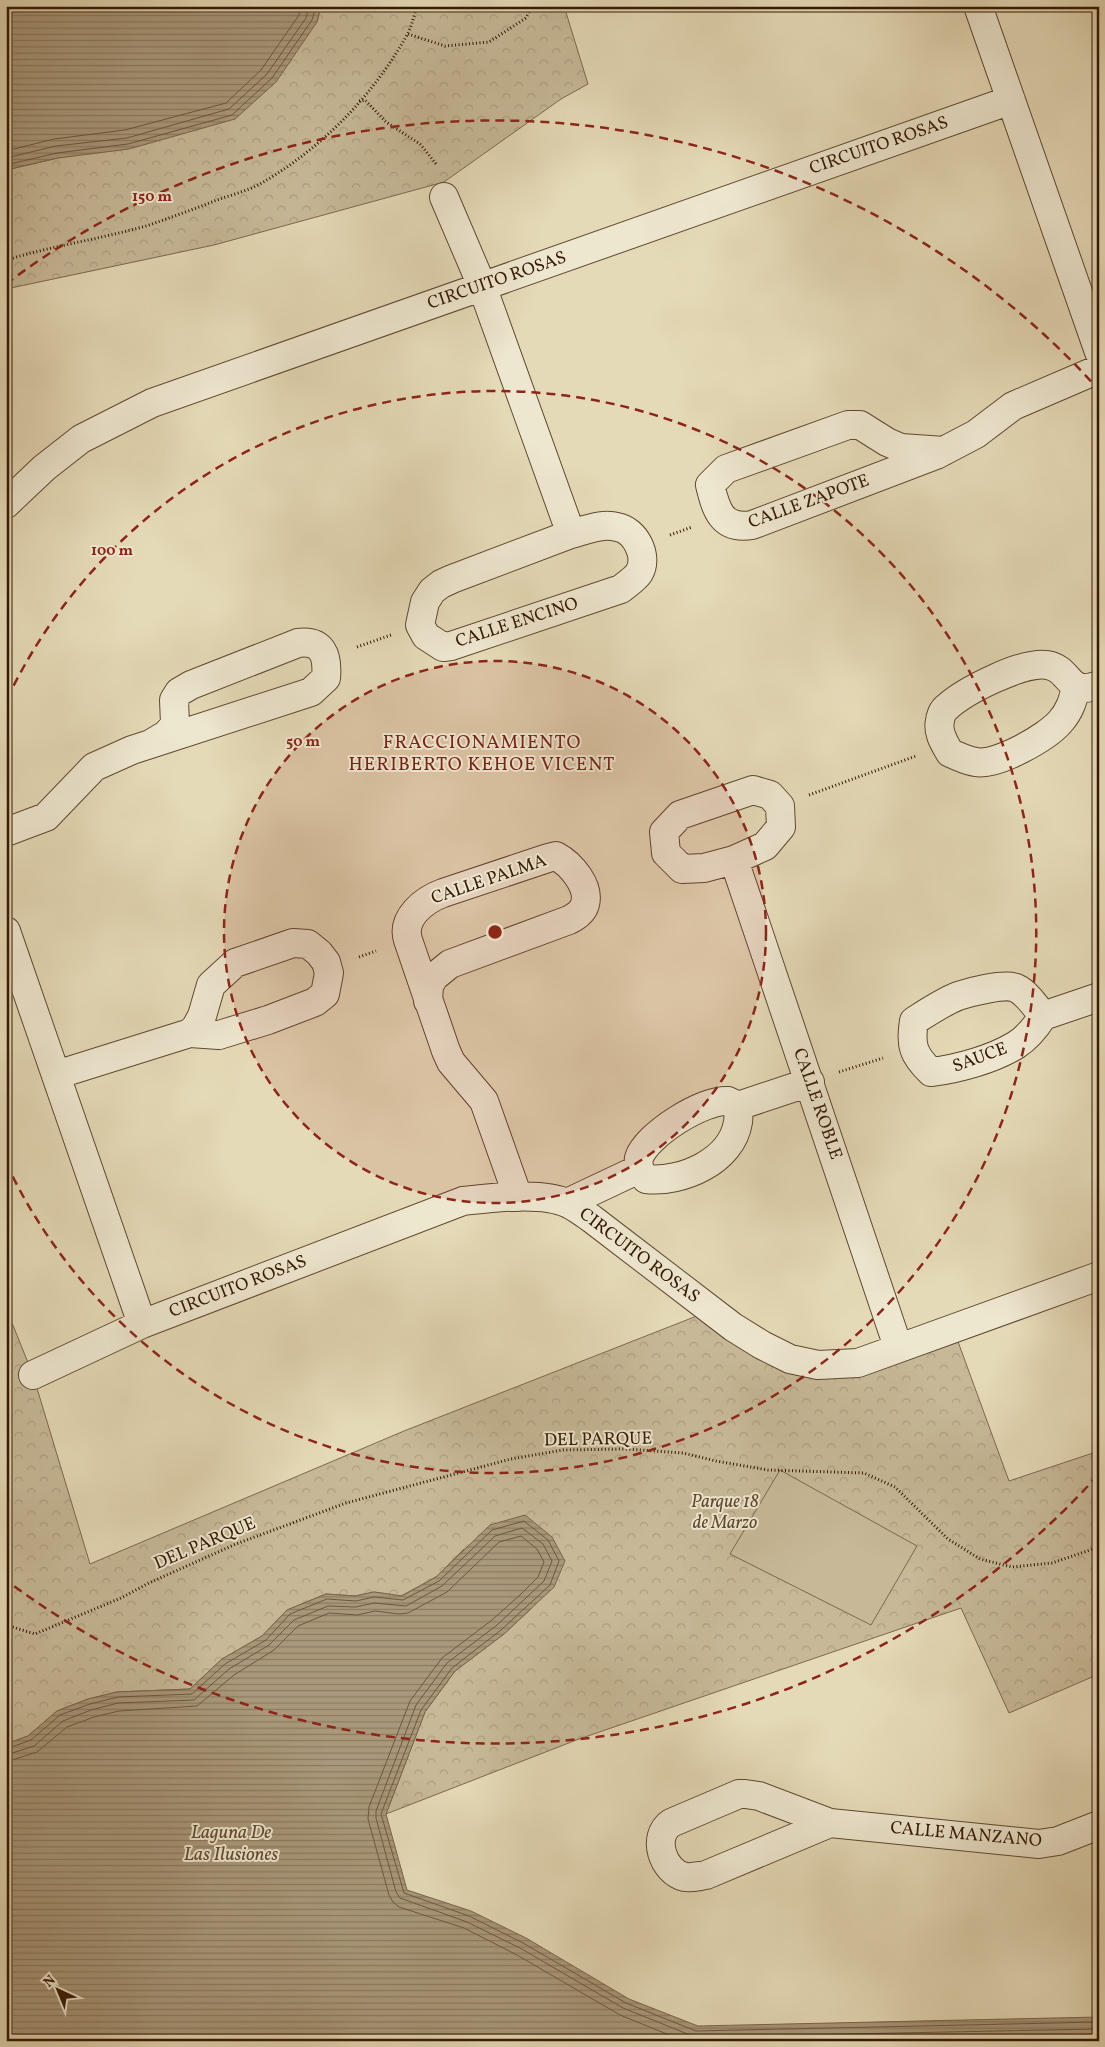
<svg xmlns="http://www.w3.org/2000/svg" width="1105" height="2047" font-family="Vollkorn,serif">
<style>
.park{fill:url(#park-crowns);stroke:#7e684e}
.pitch{fill:#c7b998;stroke:#7e684e}
.water{fill:url(#water-rules);stroke:#7a654a}
.lines{fill:none;stroke-linecap:round;stroke-linejoin:round}
.shore{stroke:#6e583e;stroke-width:1}
.minor-casing{stroke:#604830;stroke-width:30}
.path{stroke:#341803;stroke-width:3;stroke-dasharray:1 2.5;stroke-linecap:butt}
.minor{stroke:#eee7d0;stroke-width:28}
.ring{fill:none;stroke:#8f2418;stroke-width:2.5;stroke-dasharray:9 6}
.labels{text-anchor:middle;dominant-baseline:central;stroke-width:4;stroke-linejoin:round;paint-order:stroke}
.street-label{font-size:18px;fill:#341803;stroke:#eee7d0}
.park-label{font-size:18px;font-style:italic;fill:#604830;stroke:#eee7d0}
.neighbourhood-label{font-size:19px;letter-spacing:1px;fill:#7a1f14;stroke:#eee7d0}
.water-label{font-size:19px;font-style:italic;fill:#634b33;stroke:#eee7d0}
.centre{fill:#8f2418;stroke:#eee7d0;stroke-width:2.5}
.ring-label{font-size:15px;text-anchor:middle;font-weight:bold;fill:#8f2418;stroke:#eee7d0;stroke-width:4;stroke-linejoin:round;paint-order:stroke}
</style>
<defs>
<pattern id="park-crowns" width="20" height="18" patternUnits="userSpaceOnUse" patternTransform="scale(1.25)"><rect width="20" height="18" fill="#c7b998"/><path d="M2 6a3 3 0 1 1 6 0M12 15a3 3 0 1 1 6 0" fill="none" stroke="#ac9e81"/></pattern>
<pattern id="water-rules" width="6" height="5" patternUnits="userSpaceOnUse" patternTransform="scale(1.25)"><rect width="6" height="5" fill="#a9987a"/><path d="M0 2.5h6" fill="none" stroke="#8a7b62"/></pattern>
</defs>
<rect width="100%" height="100%" fill="#e5dab7"/>
<filter id="stains"><feTurbulence type="fractalNoise" baseFrequency=".004" numOctaves="4"/><feColorMatrix values="0 0 0 0 .2 0 0 0 0 .09 0 0 0 0 .02 0 0 0 .5 -.17"/></filter>
<radialGradient id="worn" r=".72"><stop offset=".6" stop-color="#630" stop-opacity="0"/><stop offset="1" stop-color="#630" stop-opacity=".3"/></radialGradient>
<!-- park -->
<path class="park" d="M321,6h243l24,78 -27,15 -117,83 -230,63 -208,44v-119l52,-12 259,-136z
M6,1308l27,67 57,189 314,-133 308,-121 106,55 135,-37 56,153 90,-30v223l-90,39 -48,-105 -382,131 -193,75 39,-102 30,-41 49,-37 28,-26 -68,-59 -28,28 -35,19 -27,-4 -19,4 -29,-2 -39,16 -25,26 -40,23 -32,30 -73,3 -29,7 -31,12 -29,25 -22,8z"/>
<!-- pitch -->
<path class="pitch" d="M780,1470l137,76 -46,79 -141,-71z"/>
<!-- water -->
<path class="water" d="M6,6h315l-4,16 -41,60 -41,37 -106,30 -71,9 -52,12z
M525,1515l27,22 13,24 -11,26 -50,47 -49,37 -30,41 -39,102 21,76 64,21 55,27 103,61 69,27 401,-9v24h-1093v-297l22,-8 29,-25 31,-12 29,-7 73,-3 32,-30 40,-23 25,-26 39,-16 29,2 19,-4 28,4 34,-19 54,-52z"/>
<g class="lines">
<!-- shore -->
<path class="shore" d="M6,151l48,-12 71,-9 101,-27 35,-33 38,-55 2,-9
M6,158l50,-12 71,-8 102,-29 38,-35 39,-56 3,-12
M6,165l51,-12 71,-9 104,-29 40,-37 40,-58 4,-14
M6,1749l25,-9 29,-25 30,-11 28,-7 74,-3 33,-30 41,-24 24,-26 37,-15 29,2 18,-4 29,3 36,-19 53,-51 32,-9 24,19 11,21 -9,24 -49,45 -49,38 -31,42 -40,104 23,79 65,23 54,27 103,60 70,28 403,-9
M6,1755l28,-9 29,-25 28,-11 27,-7 76,-3 35,-31 40,-24 25,-25 34,-14 28,1 18,-4 32,3 36,-20 53,-50 27,-8 21,16 9,17 -8,20 -47,44 -50,38 -31,42 -40,106v7l20,74 4,6 67,24 53,26 103,60 72,29 404,-8
M6,1762l31,-10 30,-25 27,-10 25,-6 78,-5 37,-31 40,-25 24,-24 31,-13 28,2 18,-4 24,3 9,-1 39,-21 52,-50 22,-6 16,13 7,13 -6,15 -18,18 -28,25 -50,38 -32,43 -41,106 -1,12 21,76 4,7 6,5 65,21 53,27 103,60 64,26
M887,2041l212,-5"/>
<!-- minor casing -->
<g class="minor-casing">
<path id="minor" d="M978,6l121,346
M444,197l38,89 89,248c15,-4 31,-11 46,-7 18,3 32,29 22,46 -4,6 -12,11 -18,16l-170,57 -8,1 -17,-11 -6,-11 5,-23 7,-11 9,-7 11,-5 119,-45
M944,451l-43,-3 -14,-6 -27,-17h-12l-122,44 -16,16c6,24 11,45 42,40l184,-70 40,-21 37,-28 86,-37
M6,504l38,-36 37,-29 71,-36 859,-303
M1076,687c-3,13 -6,24 -16,35 -13,15 -63,44 -84,40 -9,-1 -18,-6 -26,-9 -5,-9 -13,-20 -10,-32 0,-4 3,-11 6,-13 18,-17 77,-47 101,-43 25,4 19,32 52,20
M6,832l40,-15 48,-50 38,-17 179,-58 15,-14c2,-22 -3,-38 -28,-35l-107,42 -12,7 -5,8 1,24 -8,10 -15,9
M734,860l31,-14 16,-19 -1,-21 -10,-11 -17,-5 -73,25 -16,17 2,21 16,16 22,-1 30,-8 164,487
M6,931l136,393
M428,1001l1,-15 5,-9 16,-13 119,-44c6,-3 14,-8 16,-16 5,-18 -14,-40 -29,-48l-8,2 -105,35c-19,7 -42,25 -35,47l38,111 5,11 33,39 34,96
M1043,1016c-7,11 -16,22 -27,29 -23,14 -58,24 -85,27 -18,-17 -21,-27 -17,-51 14,-9 29,-19 44,-25 12,-4 47,-13 58,-8 11,5 20,19 27,28l56,-19
M56,1075l134,-42 29,2 49,-15 47,-18 10,-8 4,-21 -3,-11 -7,-9 -11,-9 -15,-1 -58,20 -24,22 -9,31 -6,11 -6,6
M738,1106c0,5 1,11 0,16 -6,39 -56,61 -92,57l-7,-10c0,-3 -1,-8 0,-11 7,-23 65,-59 89,-57 3,1 7,4 10,5l72,-24
M567,1203l72,-34
M33,1375l109,-51 321,-123c29,-3 80,-10 106,3 8,4 16,10 23,15l141,108 29,18 28,14 28,6 40,-2 241,-87
M830,1823l-124,52c-7,1 -14,3 -21,2 -22,-5 -34,-40 -14,-54l68,-29h6l14,2 71,27 209,21 19,-3 41,-16"/>
</g>
<!-- path -->
<path class="path" d="M408,34l37,12 44,-4 37,-24 6,-12
M359,101l6,-1 21,22 34,22 17,21
M6,260c46,-14 94,-21 140,-34 24,-8 48,-17 71,-26 14,-5 30,-9 43,-16 61,-35 113,-88 147,-149 5,-9 7,-20 10,-29
M670,535l22,-8
M357,647l34,-12
M809,795l107,-39
M359,957l17,-6
M839,1072l44,-14
M6,1625l29,9 86,-36 28,-15 87,-39 110,-41 165,-44 52,-9 62,-1 58,4 33,8 52,9 96,3 31,14 53,52 32,20 32,8 40,-4 47,-16"/>
<!-- minor -->
<use href="#minor" class="minor"/>
</g>
<!-- distance rings -->
<circle cx="495" cy="932" r="271" fill="#8f2418" fill-opacity=".12"/>
<g class="ring">
<circle cx="495" cy="932" r="271"/>
<path d="M7 699A541 541 0 1 1 7 1165"/>
<path d="M1098 1475A812 812 0 0 1 6 1580M6 284A812 812 0 0 1 1098 389"/>
</g>
<g class="labels">
<!-- street labels -->
<g class="street-label">
<text transform="translate(879 146) rotate(-19)">CIRCUITO ROSAS</text>
<text transform="translate(497 281) rotate(-19)">CIRCUITO ROSAS</text>
<text transform="translate(809 502) rotate(-20)">CALLE ZAPOTE</text>
<text transform="translate(517 623) rotate(-18)">CALLE ENCINO</text>
<text transform="translate(489 880) rotate(-19)">CALLE PALMA</text>
<text transform="translate(980 1058) rotate(-20)">SAUCE</text>
<text transform="translate(817 1104) rotate(71)">CALLE ROBLE</text>
<text transform="translate(639 1256) rotate(37)">CIRCUITO ROSAS</text>
<text transform="translate(238 1287) rotate(-21)">CIRCUITO ROSAS</text>
<text transform="translate(598 1440) rotate(-1)">DEL PARQUE</text>
<text transform="translate(205 1544) rotate(-23)">DEL PARQUE</text>
<text transform="translate(966 1835) rotate(5)">CALLE MANZANO</text>
</g>
<!-- park labels -->
<g class="park-label">
<text x="725" y="1502">Parque 18<tspan x="725" dy="21">de Marzo</tspan></text>
</g>
<!-- neighbourhood labels -->
<g class="neighbourhood-label">
<text x="482" y="743">FRACCIONAMIENTO<tspan x="482" dy="22">HERIBERTO KEHOE VICENT</tspan></text>
</g>
<!-- water labels -->
<g class="water-label">
<text x="231" y="1833">Laguna De<tspan x="231" dy="22">Las Ilusiones</tspan></text>
</g>
</g>
<circle cx="495" cy="932" r="8" class="centre"/>
<g class="ring-label">
<text x="152" y="201">150 m</text>
<text x="112" y="555">100 m</text>
<text x="303" y="746">50 m</text>
</g>
<!-- margin -->
<rect width="1105" height="2047" fill="none" stroke="#e5dab7" stroke-width="25"/>
<rect x="8" y="8" width="1090" height="2032" fill="none" stroke="#341803" stroke-width="2.5"/>
<rect x="12" y="12" width="1080" height="2022" fill="none" stroke="#341803"/>
<!-- north arrow -->
<g transform="translate(58 1990) rotate(316)" stroke="#eee7d0" stroke-width="4" paint-order="stroke">
<path d="M0-4L9 19L0 12L-9 19Z" fill="#341803"/>
<text y="-8" font-size="14" font-weight="bold" text-anchor="middle" fill="#341803">N</text>
</g>
<rect width="100%" height="100%" filter="url(#stains)"/>
<rect width="100%" height="100%" fill="url(#worn)"/>
</svg>
